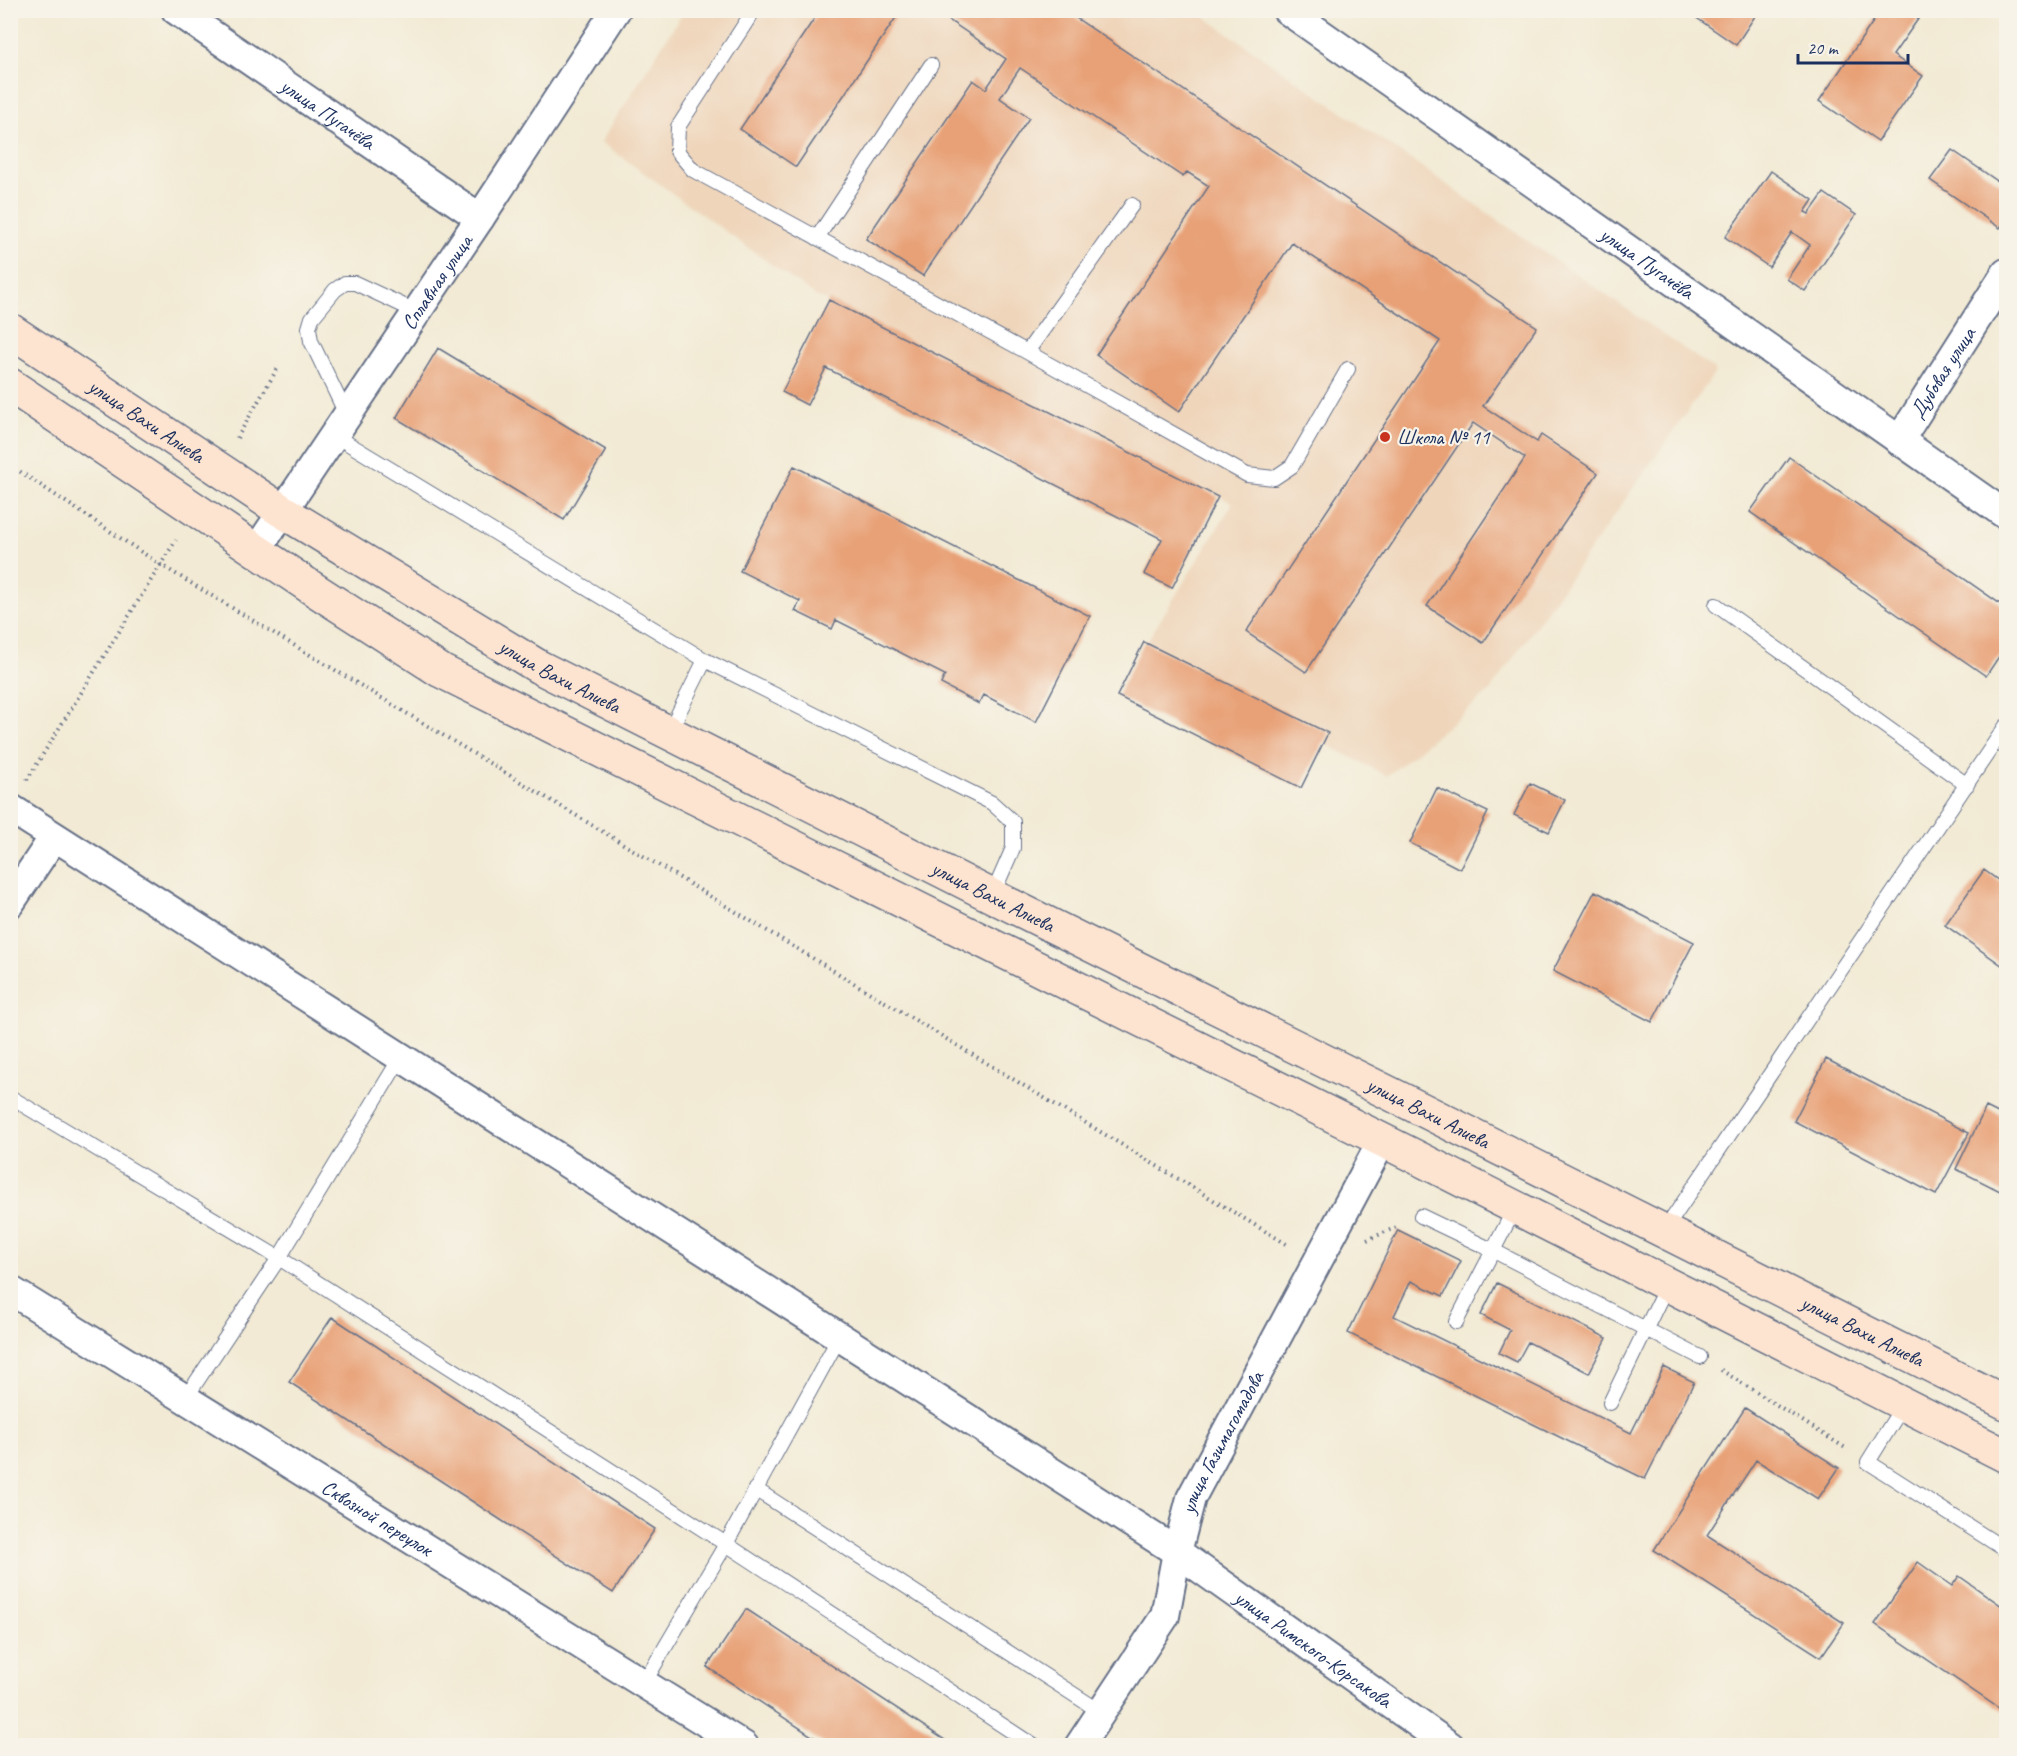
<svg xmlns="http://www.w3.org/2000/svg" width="2017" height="1756" font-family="Caveat,sans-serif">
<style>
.built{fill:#efd6bb}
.building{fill:#e8a177}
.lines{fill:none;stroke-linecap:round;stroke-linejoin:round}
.lane-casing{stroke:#667087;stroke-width:16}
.street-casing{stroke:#667087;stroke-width:32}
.secondary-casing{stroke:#667087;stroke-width:36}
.path{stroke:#667087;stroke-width:4;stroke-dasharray:1.5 4.5;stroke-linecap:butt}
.lane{stroke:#fff;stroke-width:14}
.street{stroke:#fff;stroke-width:28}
.secondary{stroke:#fde4d1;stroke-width:33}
.poi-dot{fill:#c8321e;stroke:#f7f3e8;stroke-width:2}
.labels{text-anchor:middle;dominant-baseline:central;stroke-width:4.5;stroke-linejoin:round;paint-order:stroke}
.street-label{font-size:21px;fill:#1b2f5e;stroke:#f7f3e8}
.poi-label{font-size:21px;fill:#1b2f5e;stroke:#f7f3e8;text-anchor:start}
</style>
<rect width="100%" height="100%" fill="#f7f3e8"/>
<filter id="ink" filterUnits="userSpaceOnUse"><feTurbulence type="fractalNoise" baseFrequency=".0167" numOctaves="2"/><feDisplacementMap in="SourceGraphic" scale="12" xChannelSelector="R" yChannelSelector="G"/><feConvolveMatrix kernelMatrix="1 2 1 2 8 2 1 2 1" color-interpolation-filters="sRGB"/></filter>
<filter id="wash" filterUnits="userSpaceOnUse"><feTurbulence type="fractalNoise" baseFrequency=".008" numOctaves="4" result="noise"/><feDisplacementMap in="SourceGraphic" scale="24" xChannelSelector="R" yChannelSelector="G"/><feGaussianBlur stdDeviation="1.35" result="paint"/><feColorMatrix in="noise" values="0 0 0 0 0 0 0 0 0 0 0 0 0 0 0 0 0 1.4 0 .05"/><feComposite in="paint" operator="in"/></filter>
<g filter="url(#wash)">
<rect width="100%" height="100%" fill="#f2ead4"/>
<!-- built -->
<path class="built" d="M684,11h512l520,360 -226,320 -103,85 -244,-128 90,-145 -419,-208 -213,-153z"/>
<g id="blocks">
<!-- building -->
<path class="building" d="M820,10h81l-105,157 -56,-38z
M934,10h130l473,317 -54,79 54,36 4,-7 57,38 -115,170 -56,-37 98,-148 -52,-35 -167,249 -60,-40 194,-291 -148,-98 -113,169 -83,-57 113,-169 -22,-14 -4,5 -163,-109 -20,30 29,20 -106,158 -57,-37 107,-159 13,9 20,-30z
M1685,10h74l-23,35z
M1881,10h40l2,2 -30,43 30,21 -45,65 -59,-40z
M1952,150l54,37v32l-6,9 -70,-48z
M1771,171l42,29 -8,12 4,2 15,-21 32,22 -51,76 -18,-12 23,-34 -18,-13 -23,35 -44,-30z
M829,300l389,197 -46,91 -28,-14 18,-35 -336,-171 -19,37 -25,-13z
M438,348l168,102 -42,70 -168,-102z
M1789,457l217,151v38l-20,30 -236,-164z
M794,466l296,150 -54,106 -52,-27 -5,9 -38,-20 4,-9 -109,-55 -4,9 -37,-18 5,-10 -60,-30z
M1144,642l184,91 -27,55 -184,-92z
M1530,783l35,17 -16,32 -35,-17z
M1437,788l51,24 -28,57 -50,-26z
M1984,870l22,16v82l-61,-43z
M1595,891l99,51 -42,80 -99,-51z
M1826,1059l143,74 -33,62 -142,-74z
M1986,1107l20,10v77l-50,-25z
M1398,1230l63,31 -18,35 -32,-15 -17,35 237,117 33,-66 30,15 -49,97 -297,-146z
M1497,1283l110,55 -18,35 -61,-31 -11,20 -18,-9 11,-23 -29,-15z
M332,1317l323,212 -42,64 -324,-211z
M1745,1408l94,60 -21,31 -62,-39 -49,75 137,88 -23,34 -167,-107z
M1918,1562l34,24 7,-10 47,33v9l-3,5 3,2v88l-131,-89z
M746,1609l208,137h-127l-120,-79z"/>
</g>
</g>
<g filter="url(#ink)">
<use href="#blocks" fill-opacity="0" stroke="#667087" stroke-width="1.5"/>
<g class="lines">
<!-- lane casing -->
<g class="lane-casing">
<path id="lane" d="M754,10l-76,117 -1,24 16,19 334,182 220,123 27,3 18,-12 56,-97
M817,238l114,-173
M1027,352l105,-147
M347,416l-36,-75 -2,-13 3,-10 23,-28 10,-7h10l62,29
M334,435l371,225 287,143 21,19v26l-21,48
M1716,605l251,180
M669,732l36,-72
M10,1097l269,161 447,286 308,202
M1421,1216l71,34 208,107
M1664,1231l342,-505
M1456,1322l59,-114
M185,1399l94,-141 122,-201
M1610,1403l57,-118
M1904,1404l-36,58 138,88
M755,1489l346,223
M644,1683l82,-139 114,-208"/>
</g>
<!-- street casing -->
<g class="street-casing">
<g id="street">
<path id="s1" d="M176,10l304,208"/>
<path id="s2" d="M1287,10l719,505"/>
<path id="s3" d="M1899,441l107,-168"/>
<path id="s4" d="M256,551l224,-333 136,-208"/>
<path id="s5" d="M10,808l1167,744 273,194"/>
<path d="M10,903l44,-66"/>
<path id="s6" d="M10,1290l734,456"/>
<path id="s7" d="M1079,1746l86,-130 12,-64 14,-54 191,-357"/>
</g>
</g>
<!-- secondary casing -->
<g class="secondary-casing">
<g id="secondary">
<path id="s8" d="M10,330l272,181 257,156 453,229 415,206 599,301"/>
<path d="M10,385l302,203 129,83 969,483 596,302"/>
</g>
</g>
<!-- path -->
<path class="path" d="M237,438l40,-69
M10,465l151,100 1127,680
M27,780l149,-240
M1367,1240l32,-14
M1721,1370l126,79"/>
<!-- lane -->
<use href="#lane" class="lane"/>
<!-- street -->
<use href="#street" class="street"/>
<!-- secondary -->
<use href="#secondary" class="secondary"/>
</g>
</g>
<!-- markers -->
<circle class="poi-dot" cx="1385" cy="437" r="6"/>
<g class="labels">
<!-- street labels -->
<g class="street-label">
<text stroke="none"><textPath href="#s1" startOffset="184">улица Пугачёва</textPath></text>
<text stroke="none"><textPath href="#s2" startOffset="440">улица Пугачёва</textPath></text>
<text stroke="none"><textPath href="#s4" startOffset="324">Сплавная улица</textPath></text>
<text stroke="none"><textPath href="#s3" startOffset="81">Дубовая улица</textPath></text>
<text stroke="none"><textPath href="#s8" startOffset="164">улица Вахи Алиева</textPath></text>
<text stroke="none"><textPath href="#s8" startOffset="650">улица Вахи Алиева</textPath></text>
<text stroke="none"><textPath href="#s8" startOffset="1136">улица Вахи Алиева</textPath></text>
<text stroke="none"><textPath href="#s8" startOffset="1622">улица Вахи Алиева</textPath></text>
<text stroke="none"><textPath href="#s8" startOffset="2108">улица Вахи Алиева</textPath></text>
<text stroke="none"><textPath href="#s7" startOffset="340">улица Газимагомадова</textPath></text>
<text stroke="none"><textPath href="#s6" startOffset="432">Сквозной переулок</textPath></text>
<text stroke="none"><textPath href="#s5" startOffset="1551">улица Римского-Корсакова</textPath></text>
</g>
<!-- poi labels -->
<g class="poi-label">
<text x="1397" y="437">Школа № 11</text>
</g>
</g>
<!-- margin -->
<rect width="2017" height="1756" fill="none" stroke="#f7f3e8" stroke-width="36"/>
<!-- scale -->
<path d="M1798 54v9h110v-9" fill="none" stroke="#1b2f5e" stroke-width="3"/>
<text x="1807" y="54" font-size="18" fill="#1b2f5e" stroke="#f7f3e8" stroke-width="4.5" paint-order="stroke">20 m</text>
</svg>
